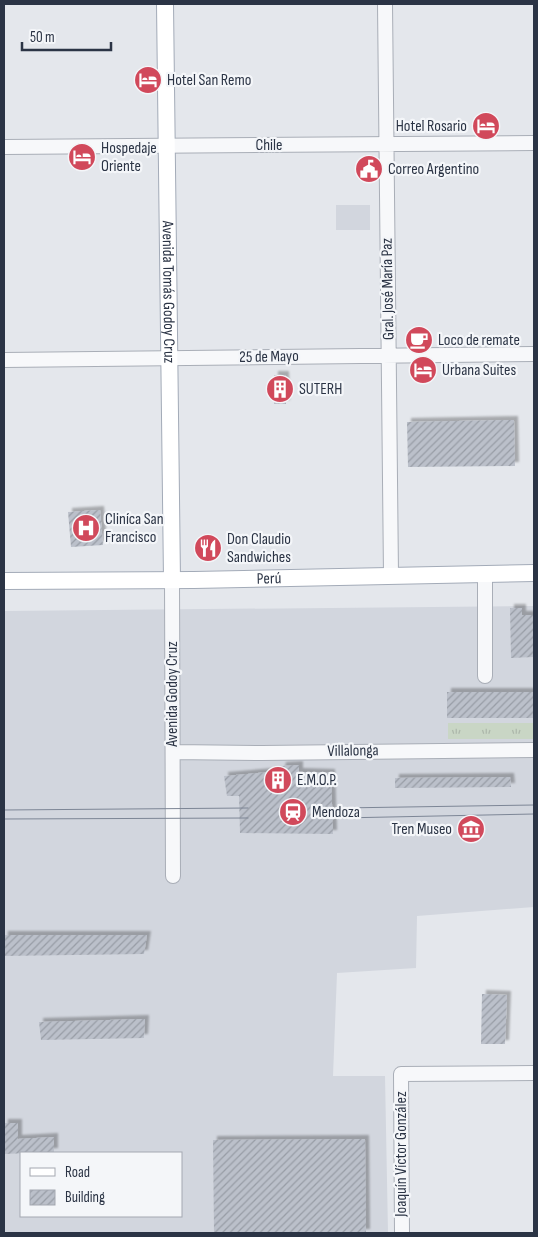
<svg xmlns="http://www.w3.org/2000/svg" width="538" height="1237" font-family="'Sofia Sans Condensed',sans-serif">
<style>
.built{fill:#d2d6de;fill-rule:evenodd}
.park{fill:url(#park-tufts)}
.building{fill:url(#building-hatch);filter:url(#shadow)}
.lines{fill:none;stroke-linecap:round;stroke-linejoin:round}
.minor-casing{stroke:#a9aeb7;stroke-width:16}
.major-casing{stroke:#a3abb8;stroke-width:18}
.minor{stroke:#f7f8fa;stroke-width:14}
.major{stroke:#fff;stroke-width:16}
.tram{stroke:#7d8696;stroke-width:1}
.labels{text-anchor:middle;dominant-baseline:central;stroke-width:4.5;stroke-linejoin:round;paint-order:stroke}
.poi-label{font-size:16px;fill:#2b3445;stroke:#f4f6f9;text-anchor:start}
.street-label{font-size:16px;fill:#2b3445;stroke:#f4f6f9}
</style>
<defs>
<pattern id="park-tufts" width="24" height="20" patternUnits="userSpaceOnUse" patternTransform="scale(1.25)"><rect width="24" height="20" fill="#c9d6c5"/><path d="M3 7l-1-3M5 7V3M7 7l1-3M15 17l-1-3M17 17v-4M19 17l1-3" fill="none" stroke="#adb8ab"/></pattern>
<pattern id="building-hatch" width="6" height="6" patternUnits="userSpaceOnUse" patternTransform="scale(1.25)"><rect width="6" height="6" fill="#bbc0ca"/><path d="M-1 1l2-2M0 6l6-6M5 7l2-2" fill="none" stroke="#989da6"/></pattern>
<filter id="shadow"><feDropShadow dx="4" dy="-4" stdDeviation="1" flood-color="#0004"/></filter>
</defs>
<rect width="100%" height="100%" fill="#e4e7ec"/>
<!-- built -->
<path class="built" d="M336,205h34v25h-34z
M534,606v301l-117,9 -1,52 -79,5 -4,103h52l3,157h-384v-622zM21,1153h160v63h-160z"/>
<!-- park -->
<path class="park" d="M448,723h86v16h-86z"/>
<!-- building -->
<path class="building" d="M274,375h11l1,29h-12z
M514,420l1,46 -107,1 -1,-45z
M100,510l3,35 -32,2 -3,-35z
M510,608h12v7h12v42l-23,1z
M447,692h87v26h-87z
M299,765v7l32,1 2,61 -93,-1 -1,-37h-12l-3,-20 57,-5 1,-5z
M510,777l1,10 -116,1v-10z
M4,935h143l-3,19 -140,2z
M482,994l25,1 -2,49h-24z
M145,1019l-1,19 -103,2 -2,-18z
M4,1123h14v16l36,-2v15l-50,2z
M365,1139l1,94h-152l-1,-93z"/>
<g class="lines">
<!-- minor casing -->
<g class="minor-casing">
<path id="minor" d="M385,4l6,571
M4,147l530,-4
M4,360l530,-6
M172,580l1,296
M485,676v-102
M173,752l89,1 272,-3
M402,1233l-1,-159 133,-1"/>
</g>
<!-- major casing -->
<g class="major-casing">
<g id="major">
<path id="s1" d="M165,4l7,576"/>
<path id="s2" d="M4,581l190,-1 340,-7"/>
</g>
</g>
<!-- minor -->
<use href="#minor" class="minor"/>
<!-- major -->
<use href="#major" class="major"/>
<!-- tram -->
<path class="tram" d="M341,808l193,-3
M4,810l244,-2
M341,818l193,-4
M4,819l244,-1"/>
</g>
<!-- icons -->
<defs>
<g id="hotel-disc" transform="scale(1.4375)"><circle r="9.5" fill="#d1495b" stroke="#f4f6f9"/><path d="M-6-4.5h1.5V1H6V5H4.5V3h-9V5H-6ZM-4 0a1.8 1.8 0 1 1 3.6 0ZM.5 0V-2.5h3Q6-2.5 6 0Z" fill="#fff"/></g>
<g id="civic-disc" transform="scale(1.4375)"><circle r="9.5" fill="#d1495b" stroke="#f4f6f9"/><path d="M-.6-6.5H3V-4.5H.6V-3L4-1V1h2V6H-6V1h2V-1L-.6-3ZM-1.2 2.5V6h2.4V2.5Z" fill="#fff"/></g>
<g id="cafe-disc" transform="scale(1.4375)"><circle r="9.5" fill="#d1495b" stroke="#f4f6f9"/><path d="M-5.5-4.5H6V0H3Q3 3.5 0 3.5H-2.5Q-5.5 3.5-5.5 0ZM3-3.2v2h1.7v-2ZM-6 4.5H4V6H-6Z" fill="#fff"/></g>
<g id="building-disc" transform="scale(1.4375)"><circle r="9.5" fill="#d1495b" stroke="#f4f6f9"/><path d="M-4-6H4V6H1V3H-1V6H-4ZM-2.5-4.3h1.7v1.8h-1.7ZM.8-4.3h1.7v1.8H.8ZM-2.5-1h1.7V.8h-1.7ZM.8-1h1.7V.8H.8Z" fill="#fff"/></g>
<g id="hospital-disc" transform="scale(1.4375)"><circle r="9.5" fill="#d1495b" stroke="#f4f6f9"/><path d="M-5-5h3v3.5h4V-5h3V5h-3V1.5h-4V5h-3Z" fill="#fff"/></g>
<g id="restaurant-disc" transform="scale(1.4375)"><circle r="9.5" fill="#d1495b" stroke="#f4f6f9"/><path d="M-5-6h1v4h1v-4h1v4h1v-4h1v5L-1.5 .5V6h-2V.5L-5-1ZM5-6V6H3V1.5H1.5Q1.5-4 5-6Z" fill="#fff"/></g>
<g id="station-disc" transform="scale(1.4375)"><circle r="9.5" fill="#d1495b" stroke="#f4f6f9"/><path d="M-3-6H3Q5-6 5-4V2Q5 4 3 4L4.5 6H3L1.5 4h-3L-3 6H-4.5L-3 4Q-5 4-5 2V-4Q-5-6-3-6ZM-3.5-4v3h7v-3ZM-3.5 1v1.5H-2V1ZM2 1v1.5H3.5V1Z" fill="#fff"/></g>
<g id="museum-disc" transform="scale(1.4375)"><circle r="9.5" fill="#d1495b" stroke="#f4f6f9"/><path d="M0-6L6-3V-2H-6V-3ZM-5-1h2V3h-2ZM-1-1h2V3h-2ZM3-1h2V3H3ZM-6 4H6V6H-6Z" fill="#fff"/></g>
</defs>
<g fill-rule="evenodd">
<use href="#hotel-disc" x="148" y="80"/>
<use href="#hotel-disc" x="486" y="126"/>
<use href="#hotel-disc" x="82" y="157"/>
<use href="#civic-disc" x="369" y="169"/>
<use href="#cafe-disc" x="419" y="340"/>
<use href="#hotel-disc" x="423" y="370"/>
<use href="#building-disc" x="280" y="389"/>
<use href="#hospital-disc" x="86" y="528"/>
<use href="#restaurant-disc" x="208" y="548"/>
<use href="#building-disc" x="278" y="780"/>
<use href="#station-disc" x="293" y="812"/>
<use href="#museum-disc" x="471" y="829"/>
</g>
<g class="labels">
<!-- poi labels -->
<g class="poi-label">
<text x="167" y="80">Hotel San Remo</text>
<text x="467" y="126" text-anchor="end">Hotel Rosario</text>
<text x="101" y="148">Hospedaje<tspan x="101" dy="18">Oriente</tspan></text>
<text x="388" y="169">Correo Argentino</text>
<text x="438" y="340">Loco de remate</text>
<text x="442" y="370">Urbana Suites</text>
<text x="299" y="389">SUTERH</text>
<text x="105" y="519">Cliníca San<tspan x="105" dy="18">Francisco</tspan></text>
<text x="227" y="539">Don Claudio<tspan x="227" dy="18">Sandwiches</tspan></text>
<text x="297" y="780">E.M.O.P.</text>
<text x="312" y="812">Mendoza</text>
<text x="452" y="829" text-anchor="end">Tren Museo</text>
</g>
<!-- street labels -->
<g class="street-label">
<text x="269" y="145">Chile</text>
<text transform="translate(388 289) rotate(-91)">Gral. José María Paz</text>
<text stroke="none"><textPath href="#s1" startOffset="288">Avenida Tomás Godoy Cruz</textPath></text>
<text transform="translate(269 357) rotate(-1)">25 de Mayo</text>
<text stroke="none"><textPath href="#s2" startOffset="265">Perú</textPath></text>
<text transform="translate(172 694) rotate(-90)">Avenida Godoy Cruz</text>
<text transform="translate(353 751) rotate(-1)">Villalonga</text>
<text transform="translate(401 1154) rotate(-90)">Joaquín Víctor González</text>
</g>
</g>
<!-- border -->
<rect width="538" height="1237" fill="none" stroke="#2b3445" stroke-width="10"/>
<!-- legend -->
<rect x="20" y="1152" width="162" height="65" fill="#f4f6f9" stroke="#a4a8b1"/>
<rect x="30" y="1168" width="25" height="8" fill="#ffffff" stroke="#a4a8b1"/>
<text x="65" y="1177" font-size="15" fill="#2b3445">Road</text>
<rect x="30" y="1190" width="25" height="15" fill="url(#building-hatch)" stroke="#a4a8b1"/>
<text x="65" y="1202" font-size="15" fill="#2b3445">Building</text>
<!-- scale -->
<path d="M22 42v8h89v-8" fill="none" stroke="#2b3445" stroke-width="2.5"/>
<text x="30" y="42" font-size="15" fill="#2b3445" stroke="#f4f6f9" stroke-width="4" paint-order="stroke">50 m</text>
</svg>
